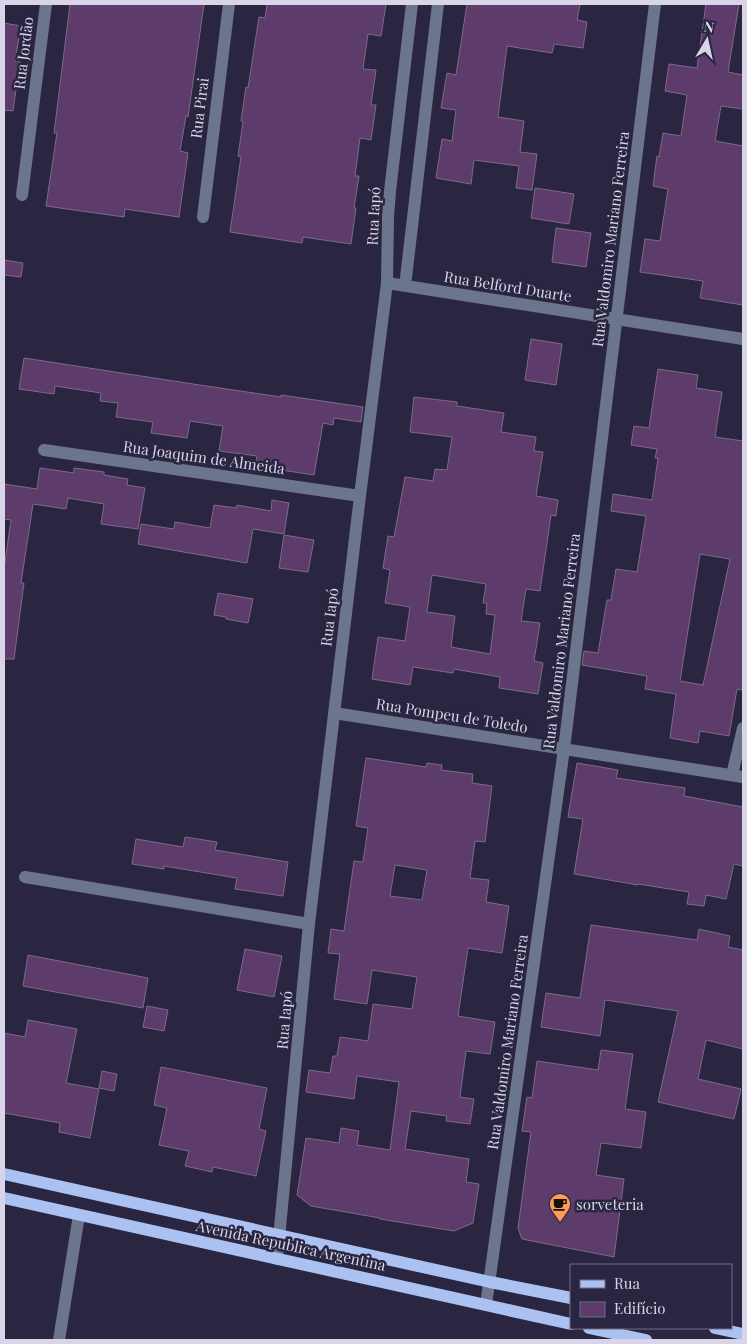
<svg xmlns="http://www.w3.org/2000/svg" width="747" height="1344" font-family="'Playfair Display',serif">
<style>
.building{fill:#5d3b6b;stroke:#7e6a87;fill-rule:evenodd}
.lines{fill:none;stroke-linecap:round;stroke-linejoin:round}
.minor{stroke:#6b768d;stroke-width:12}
.major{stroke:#abc1f2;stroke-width:12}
.labels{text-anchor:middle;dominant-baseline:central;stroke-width:5;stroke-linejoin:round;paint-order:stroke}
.street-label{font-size:15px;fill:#d7d5e7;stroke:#2a2641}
.poi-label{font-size:15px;fill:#d7d5e7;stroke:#2a2641;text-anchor:start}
</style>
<rect width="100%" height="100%" fill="#2a2641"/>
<!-- building -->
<path class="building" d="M70,4h134l-16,113 -2,-1 -6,35 8,2 -9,64 -54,-8 -1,8 -78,-11 11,-73h-3z
M267,4h119l-5,32 -13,-2 -5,35 13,1 -5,35h5l-5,35 -11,-2 -5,38h4l-5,32h2l-5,36 -48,-7 -1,6 -72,-11 11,-75 -3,-1 5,-34 -2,-1 5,-34 2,1 11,-71 6,1z
M467,4h113l-3,16 10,2 -4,26 -29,-4 -2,9 -45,-7 -9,71 26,4 -4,31 17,2 -5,36 -16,-2 3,-22 -45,-6 -3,24 -35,-6 6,-39 10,2 4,-31 -15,-2 6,-35 9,2z
M706,4h33l-11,68 15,3v34l-22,-3 -6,35 28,5v159l-43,-7 3,-17 -63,-9 5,-33 15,2 8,-52 -15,-3 4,-30 2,1 4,-24 18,3 6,-41 -22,-4 4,-27 28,4z
M4,23l17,3 -6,35h5l-7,50 -9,-1z
M535,188l39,6 -5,30 -38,-6z
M556,228l35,5 -5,34 -34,-5z
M4,260l19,3 -2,14 -17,-2z
M531,339l31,5 -6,41 -31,-5z
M24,358l169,26 88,13v-2l82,12 -2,15 -27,-4 -1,7 -10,-2 -9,52 -59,-9 2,-10 -38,-5 4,-25 -33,-5 -3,17 -36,-5 2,-11 -37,-5 2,-14 -18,-2 1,-8 -46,-7 -1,8 -35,-5z
M658,369l40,6 -2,13 26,4 -7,45 28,4v240l-1,9 -5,-1 -8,47 -29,-5 -2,12 -28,-5 6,-44 -31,-5 2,-13 -65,-11 2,-14 14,2 9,-53h4l5,-31 21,3 9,-56 -35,-5 2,-17 39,6 6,-42h-3l2,-9 -26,-4 3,-19 15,2zM700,554l30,5 -27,126 -23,-4z
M414,397l43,5v4l47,7 -3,19 35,5 -2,14 9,1 -7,44 22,4 -2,16 -5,-1 -11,76 -14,-2 -5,32 19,2 -6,38 9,2 -5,31 -39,-6 1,-11 -46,-8 -1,4 -40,-6 -3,18 -38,-6 6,-42 27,4 5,-34 -25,-4 5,-33 -7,-2 5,-32 6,1 11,-60 28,4 2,-12 12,1 5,-33 -42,-5zM432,575l54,9 -3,19h4l-1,11 9,1 -5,39 -39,-7 4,-31 -28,-4z
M40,468l34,5v-5l30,4v3l24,4 -1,6 18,3 -7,41 -37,-5 3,-20 -36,-6 -2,11 -33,-5 -12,79h3l-10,76h-10v-90l7,-49 -7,-1v-35l33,5z
M272,500l17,3 -5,31 -31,-5 -6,34 -109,-19 3,-20 33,5 1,-7 35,6 4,-23 22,3 1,-3 34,6z
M284,535l30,5 -6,32 -29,-4z
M218,593l35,6 -5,24 -22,-4v-2l-12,-2z
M366,758l60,9 1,-4 15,2 -1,5 32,4 -1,9 20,3 -7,56 -10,-1 -5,37 19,2 -3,22 23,4 -7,47 -34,-5 -10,68 37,6 -5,32 -24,-3 -6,46 14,2 -4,25 -24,-3 1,-5 -36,-5 -6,38 64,10 -3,23 13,2 -6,39 -19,8 -74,-12v-1l-69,-12 -14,-11 9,-57 33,5 2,-15 18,3 -2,14 33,5 9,-68 -42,-6 -3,23 -48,-7 3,-22 21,3 3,-17h4l3,-19 28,4 5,-37 39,5 5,-32 -45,-7 -5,34 -33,-5 6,-45 -12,-1 3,-24 13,2 10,-70 9,1 5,-34 -12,-2zM395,865l32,5 -5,30 -32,-4z
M577,763l41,7 -2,8 69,10 -1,8 59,11v59l-9,-2 -8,35 -20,-4 -2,11 -17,-2 2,-12 -51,-8v1l-64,-11 9,-55 -15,-2z
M185,837l32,5 -2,8 73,12 -5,34 -48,-7 2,-11 -73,-12v3l-32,-5 4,-25 47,8z
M591,925l106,15 2,-11 31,7 -2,11 15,3v99l-37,-9 -8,39 43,10 -7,30 -76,-17 20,-91 -73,-11 -5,36 -59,-9 5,-34 34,5z
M245,949l37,7 -8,41 -37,-7z
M28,955l120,23 -5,30 -120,-22z
M147,1006l21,4 -4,21 -21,-4z
M28,1020l49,9 -11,54 33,6 -9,49 -31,-6 1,-9 -56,-10v-80l21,4z
M601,1050l32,4 -8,55 21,3 -5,36 -40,-5 -5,32 28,4 -10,78 -92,-18 -4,-11 13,-96 -9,-1 5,-34 5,1 5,-37 61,9z
M161,1067l106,21 -8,41 7,2 -10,45 -43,-9 -1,5 -27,-6 4,-15 -30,-6 8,-37 -13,-3z
M102,1071l15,3 -3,17 -15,-3z"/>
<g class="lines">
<!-- minor -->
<path class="minor" d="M22,195l24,-191
M203,217l26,-213
M387,283l356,56
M405,286l33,-282
M44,450l316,46
M334,713l409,64
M732,775l11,-47
M25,877l284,47
M277,1259l32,-335 51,-428 27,-213 1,-66 2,-26 22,-187
M486,1305l78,-556 91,-745
M59,1340l20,-125"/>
<!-- major -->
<path class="major" d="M4,1174l486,108 81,16
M4,1198l567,126
M589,1328l57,12
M715,1328l28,6"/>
</g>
<!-- icons -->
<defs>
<g id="cafe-pin" transform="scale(1.125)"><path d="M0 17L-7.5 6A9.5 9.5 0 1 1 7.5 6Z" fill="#fd9c56" stroke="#2a2641"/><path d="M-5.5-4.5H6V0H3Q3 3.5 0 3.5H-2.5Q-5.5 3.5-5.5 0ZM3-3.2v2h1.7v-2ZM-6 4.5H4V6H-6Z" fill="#111"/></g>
</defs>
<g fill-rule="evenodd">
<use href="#cafe-pin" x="560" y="1204"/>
</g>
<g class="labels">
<!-- street labels -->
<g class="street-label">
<text transform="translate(23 53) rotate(-83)">Rua Jordão</text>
<text transform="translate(199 108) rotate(-83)">Rua Pirai</text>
<text transform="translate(373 216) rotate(-87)">Rua Iapó</text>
<text transform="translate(610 239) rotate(-83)">Rua Valdomiro Mariano Ferreira</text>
<text transform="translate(508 286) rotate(9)">Rua Belford Duarte</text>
<text transform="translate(204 457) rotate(8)">Rua Joaquim de Almeida</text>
<text transform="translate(329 617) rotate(-83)">Rua Iapó</text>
<text transform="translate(561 641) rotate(-83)">Rua Valdomiro Mariano Ferreira</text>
<text transform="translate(452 715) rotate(9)">Rua Pompeu de Toledo</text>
<text transform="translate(284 1020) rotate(-85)">Rua Iapó</text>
<text transform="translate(507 1042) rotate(-82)">Rua Valdomiro Mariano Ferreira</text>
<text transform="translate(291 1245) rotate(12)">Avenida Republica Argentina</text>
</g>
<!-- poi labels -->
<g class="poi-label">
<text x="576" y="1204">sorveteria</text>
</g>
</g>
<!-- border -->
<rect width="747" height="1344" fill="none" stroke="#d7d5e7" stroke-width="10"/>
<!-- legend -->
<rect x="570" y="1264" width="162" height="65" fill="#2a2641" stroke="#6f6c83"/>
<rect x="580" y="1280" width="25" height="8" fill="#abc1f2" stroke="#6f6c83"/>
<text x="614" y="1289" font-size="15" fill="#d7d5e7">Rua</text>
<rect x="580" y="1302" width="25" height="15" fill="#5d3b6b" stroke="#6f6c83"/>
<text x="614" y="1314" font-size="15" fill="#d7d5e7">Edifício</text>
<!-- north arrow -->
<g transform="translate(707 40) rotate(9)" stroke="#2a2641" stroke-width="4" paint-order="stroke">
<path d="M0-4L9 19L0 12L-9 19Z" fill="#d7d5e7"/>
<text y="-8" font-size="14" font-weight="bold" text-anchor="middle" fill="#d7d5e7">N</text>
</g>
</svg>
